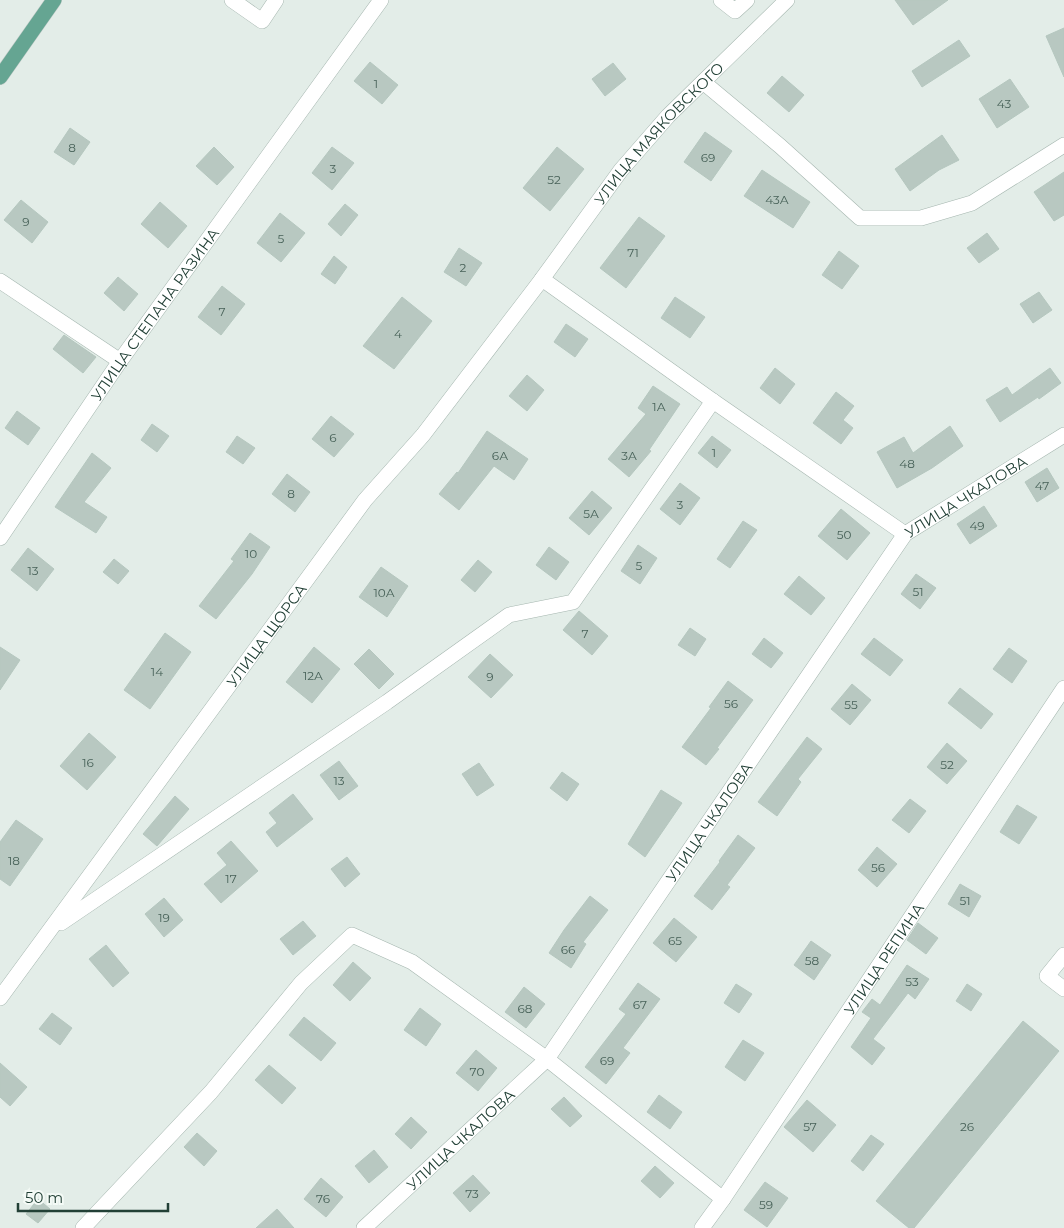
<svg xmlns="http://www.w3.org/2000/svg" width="1064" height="1228" font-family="Montserrat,sans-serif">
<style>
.building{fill:#b8c8c1;stroke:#b5c7bf}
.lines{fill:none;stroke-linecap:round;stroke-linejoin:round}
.minor-casing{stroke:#a5b6af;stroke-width:16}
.major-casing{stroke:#c1cac7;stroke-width:16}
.minor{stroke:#fff;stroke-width:15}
.major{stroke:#65a592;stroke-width:15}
.labels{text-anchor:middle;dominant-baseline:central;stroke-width:5;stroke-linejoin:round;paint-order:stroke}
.number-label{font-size:12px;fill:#486259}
.street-label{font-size:15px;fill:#224036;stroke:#f4faf6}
</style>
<rect width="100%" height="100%" fill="#e3ede8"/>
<!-- building -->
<path class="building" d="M895,0h53l-35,25z
M1064,28v49l-18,-41z
M959,40l11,16 -48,31 -10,-16z
M370,62l28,23 -16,19 -28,-23z
M613,63l13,16 -21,17 -13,-17z
M782,76l22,19 -15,17 -22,-19z
M1010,79l19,28 -32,21 -18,-29z
M70,128l20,14 -16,23 -20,-13z
M705,132l27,19 -21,30 -27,-19z
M942,135l17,25 -20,10 -29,21 -15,-22z
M214,147l20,20 -17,18 -21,-19z
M332,147l22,16 -22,27 -20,-17z
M557,147l27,22 -34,42 -27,-23z
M762,170l48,32 -17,26 -49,-32z
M1064,172v43l-10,6 -20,-29z
M21,200l27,22 -16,21 -28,-23z
M160,202l27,24 -19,22 -27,-24z
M345,204l13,11 -17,21 -13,-12z
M280,213l25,20 -24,29 -24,-19z
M639,217l26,19 -39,52 -26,-20z
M987,233l12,16 -20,14 -12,-15z
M459,248l23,15 -16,23 -22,-14z
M839,251l20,15 -17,23 -20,-14z
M334,256l13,11 -12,17 -14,-10z
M118,277l20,17 -14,17 -20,-18z
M222,286l23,18 -24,31 -23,-18z
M1039,292l13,18 -19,13 -13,-19z
M402,297l30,24 -38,48 -31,-23z
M675,297l30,20 -15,21 -29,-20z
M566,324l22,15 -13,18 -21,-15z
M64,335l32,22 -13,16 -30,-24z
M775,368l20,16 -15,20 -20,-16z
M1050,368l11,15 -22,16 -1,-2 -38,25 -14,-22 21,-13 5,8z
M527,375l17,15 -17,21 -18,-15z
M653,386l27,18 -31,46 2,1 -22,26 -21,-18 38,-45 -8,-6z
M836,392l18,14 -11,14 10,8 -12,16 -28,-21z
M17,411l23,17 -12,17 -23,-17z
M331,416l23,18 -20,23 -22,-18z
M152,424l17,12 -12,16 -16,-12z
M950,426l13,20 -31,22 -35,20 -20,-36 27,-15 9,16z
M487,431l41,28 -14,21 -20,-14 -35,44 -20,-16 18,-22 1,1z
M237,436l18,12 -12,16 -17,-12z
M712,436l19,14 -14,18 -19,-15z
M92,453l19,15 -27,34 23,15 -11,16 -41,-26z
M1047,468l12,20 -22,14 -12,-20z
M287,474l23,18 -15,20 -23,-18z
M680,483l20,15 -20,27 -20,-16z
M592,491l20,17 -23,27 -20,-17z
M984,506l13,20 -27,18 -13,-20z
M841,509l29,24 -23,27 -29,-24z
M743,521l14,9 -27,38 -13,-9z
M250,533l20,14 -18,27 -36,45 -17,-13 35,-45 -3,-2z
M638,545l19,13 -17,26 -19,-13z
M549,547l20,15 -13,18 -20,-15z
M28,548l26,21 -17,22 -26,-21z
M114,559l15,12 -11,13 -15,-12z
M478,560l14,12 -17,20 -14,-12z
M381,567l27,19 -21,31 -28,-20z
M916,574l20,14 -16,21 -19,-15z
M799,576l26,22 -14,17 -27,-21z
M579,611l29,25 -16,19 -29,-25z
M690,628l16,11 -11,17 -17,-11z
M165,633l26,19 -41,57 -26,-19z
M764,638l19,15 -12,15 -19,-14z
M874,638l29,22 -13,16 -29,-22z
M0,647l20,13 -20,30z
M314,647l26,22 -28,34 -26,-21z
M1009,648l18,13 -15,22 -19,-14z
M369,649l25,25 -15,15 -25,-25z
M490,654l23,21 -22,23 -23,-21z
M728,681l25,19 -36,48 2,1 -13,16 -24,-18 29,-39 -2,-1z
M852,684l19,16 -21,25 -19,-16z
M960,688l33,26 -12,15 -33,-26z
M89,733l27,24 -29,33 -27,-24z
M807,737l15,12 -24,30 3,3 -24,34 -19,-14z
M947,743l20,18 -20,23 -20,-17z
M339,761l19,25 -19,14 -19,-25z
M479,763l15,22 -17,11 -15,-22z
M562,772l17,12 -12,17 -17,-13z
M661,790l21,13 -37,54 -17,-13z
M293,794l20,25 -36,28 -11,-15 11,-9 -8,-10z
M175,796l14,13 -32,37 -14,-12z
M910,799l16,12 -17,22 -17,-13z
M1017,805l20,12 -18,27 -19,-12z
M16,820l27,19 -33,47 -10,-7v-37z
M738,835l17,13 -28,37 3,2 -18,23 -18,-14 26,-34 -1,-1z
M231,841l27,30 -37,32 -17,-19 23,-19 -10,-12z
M877,847l20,17 -20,23 -19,-17z
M347,857l13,17 -15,13 -14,-18z
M960,884l21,12 -12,21 -21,-13z
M590,896l18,14 -25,32 3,2 -15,24 -22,-15 15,-23z
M164,898l19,22 -19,17 -19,-23z
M674,918l23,19 -21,25 -23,-19z
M303,921l13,15 -23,19 -13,-16z
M918,923l20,15 -12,16 -19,-14z
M811,941l20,14 -17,25 -20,-15z
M106,945l23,28 -16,14 -24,-28z
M353,962l18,16 -21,23 -17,-16z
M907,965l22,14 -14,20 -7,-6 -35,46 12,9 -13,17 -21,-18 20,-29 -9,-6 10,-13 8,6z
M638,983l22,16 -37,49 7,5 -24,31 -21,-17 41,-53 -7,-5z
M736,984l16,10 -13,19 -15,-10z
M967,984l15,10 -11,17 -15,-10z
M524,987l21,17 -19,24 -21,-16z
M420,1008l21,16 -15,22 -22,-16z
M52,1013l20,15 -12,17 -21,-16z
M304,1017l32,26 -15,18 -32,-26z
M1023,1021l36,30 -145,177h-5l-33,-27z
M743,1040l21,13 -19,28 -20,-14z
M476,1050l21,18 -19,23 -22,-18z
M0,1063l27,24 -17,19 -10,-9z
M269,1065l27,23 -14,16 -27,-24z
M659,1095l23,17 -12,17 -23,-17z
M564,1097l18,19 -12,11 -19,-18z
M807,1100l29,25 -23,27 -29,-25z
M411,1117l16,15 -16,17 -16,-15z
M197,1133l20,18 -13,15 -20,-19z
M871,1135l13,9 -21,27 -12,-10z
M374,1150l14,17 -19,16 -14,-17z
M655,1166l19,17 -14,15 -19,-17z
M473,1175l17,18 -20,19 -17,-19z
M321,1178l22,19 -17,20 -22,-18z
M765,1182l23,16 -21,29 -23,-17z
M38,1199l12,10 -12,14 -12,-9z
M277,1209l17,19h-38z"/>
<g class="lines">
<!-- minor casing -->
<g class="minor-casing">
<g id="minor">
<path d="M232,0l30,21 14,-21"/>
<path d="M721,0l14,11 12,-11"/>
<path d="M703,82l77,64 80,72h61l51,-15 92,-58"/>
<path d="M542,279l171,122 192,133"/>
<path d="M0,281l120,80"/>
<path id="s1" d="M0,538l120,-177 261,-361"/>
<path d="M61,923l326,-221 122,-87 64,-13 140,-201"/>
<path d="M1064,955l-17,21 17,13"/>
<path id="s2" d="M0,998l365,-498 58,-65 119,-156 79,-109 47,-54 119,-116"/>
<path d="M83,1228l128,-136 90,-109 51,-48 60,27 135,97 176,140"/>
<path id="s3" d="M364,1228l183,-169 358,-525 159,-99"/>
<path id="s4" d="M702,1228l21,-29 341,-511"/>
</g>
</g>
<!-- major casing -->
<g class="major-casing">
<path id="major" d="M0,77l54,-77"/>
</g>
<!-- minor -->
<use href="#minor" class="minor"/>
<!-- major -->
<use href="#major" class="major"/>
</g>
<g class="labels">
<!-- number labels -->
<g class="number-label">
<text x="376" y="83">1</text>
<text x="1004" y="103">43</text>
<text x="72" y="147">8</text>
<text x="708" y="157">69</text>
<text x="333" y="168">3</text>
<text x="554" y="179">52</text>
<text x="777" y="199">43А</text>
<text x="26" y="221">9</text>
<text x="281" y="238">5</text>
<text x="633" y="252">71</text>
<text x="463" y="267">2</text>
<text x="222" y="311">7</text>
<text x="398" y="333">4</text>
<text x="659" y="406">1А</text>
<text x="333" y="437">6</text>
<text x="714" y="452">1</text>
<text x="500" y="455">6А</text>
<text x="629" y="455">3А</text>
<text x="907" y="463">48</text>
<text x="1042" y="485">47</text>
<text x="291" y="493">8</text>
<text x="680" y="504">3</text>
<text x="591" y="513">5А</text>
<text x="977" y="525">49</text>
<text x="844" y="534">50</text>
<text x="251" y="553">10</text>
<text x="639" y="565">5</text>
<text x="33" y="570">13</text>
<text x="918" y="591">51</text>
<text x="384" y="592">10А</text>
<text x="585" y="633">7</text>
<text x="157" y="671">14</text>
<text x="313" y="675">12А</text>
<text x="490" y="676">9</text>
<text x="731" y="703">56</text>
<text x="851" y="704">55</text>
<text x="88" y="762">16</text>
<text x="947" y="764">52</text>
<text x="339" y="780">13</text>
<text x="14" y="860">18</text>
<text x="878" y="867">56</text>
<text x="231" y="878">17</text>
<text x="965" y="900">51</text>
<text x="164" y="917">19</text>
<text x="675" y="940">65</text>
<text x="568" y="949">66</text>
<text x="812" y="960">58</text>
<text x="912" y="981">53</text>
<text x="640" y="1004">67</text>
<text x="525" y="1008">68</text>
<text x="607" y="1060">69</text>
<text x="477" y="1071">70</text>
<text x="810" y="1126">57</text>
<text x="967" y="1126">26</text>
<text x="472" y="1193">73</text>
<text x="323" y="1198">76</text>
<text x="766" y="1204">59</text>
</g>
<!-- street labels -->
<g class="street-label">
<text stroke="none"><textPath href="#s2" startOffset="1088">УЛИЦА МАЯКОВСКОГО</textPath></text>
<text stroke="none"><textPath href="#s1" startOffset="272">УЛИЦА СТЕПАНА РАЗИНА</textPath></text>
<text stroke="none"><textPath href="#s3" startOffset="956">УЛИЦА ЧКАЛОВА</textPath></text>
<text stroke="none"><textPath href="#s2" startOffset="450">УЛИЦА ЩОРСА</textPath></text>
<text stroke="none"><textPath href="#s3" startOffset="536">УЛИЦА ЧКАЛОВА</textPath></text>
<text stroke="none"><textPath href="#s4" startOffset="325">УЛИЦА РЕПИНА</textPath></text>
<text stroke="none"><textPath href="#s3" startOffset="131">УЛИЦА ЧКАЛОВА</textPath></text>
</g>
</g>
<!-- scale -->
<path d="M18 1203v8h150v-8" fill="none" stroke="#224036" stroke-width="2.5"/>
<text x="25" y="1203" font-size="15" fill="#224036" stroke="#f4faf6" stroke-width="4" paint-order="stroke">50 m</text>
</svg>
